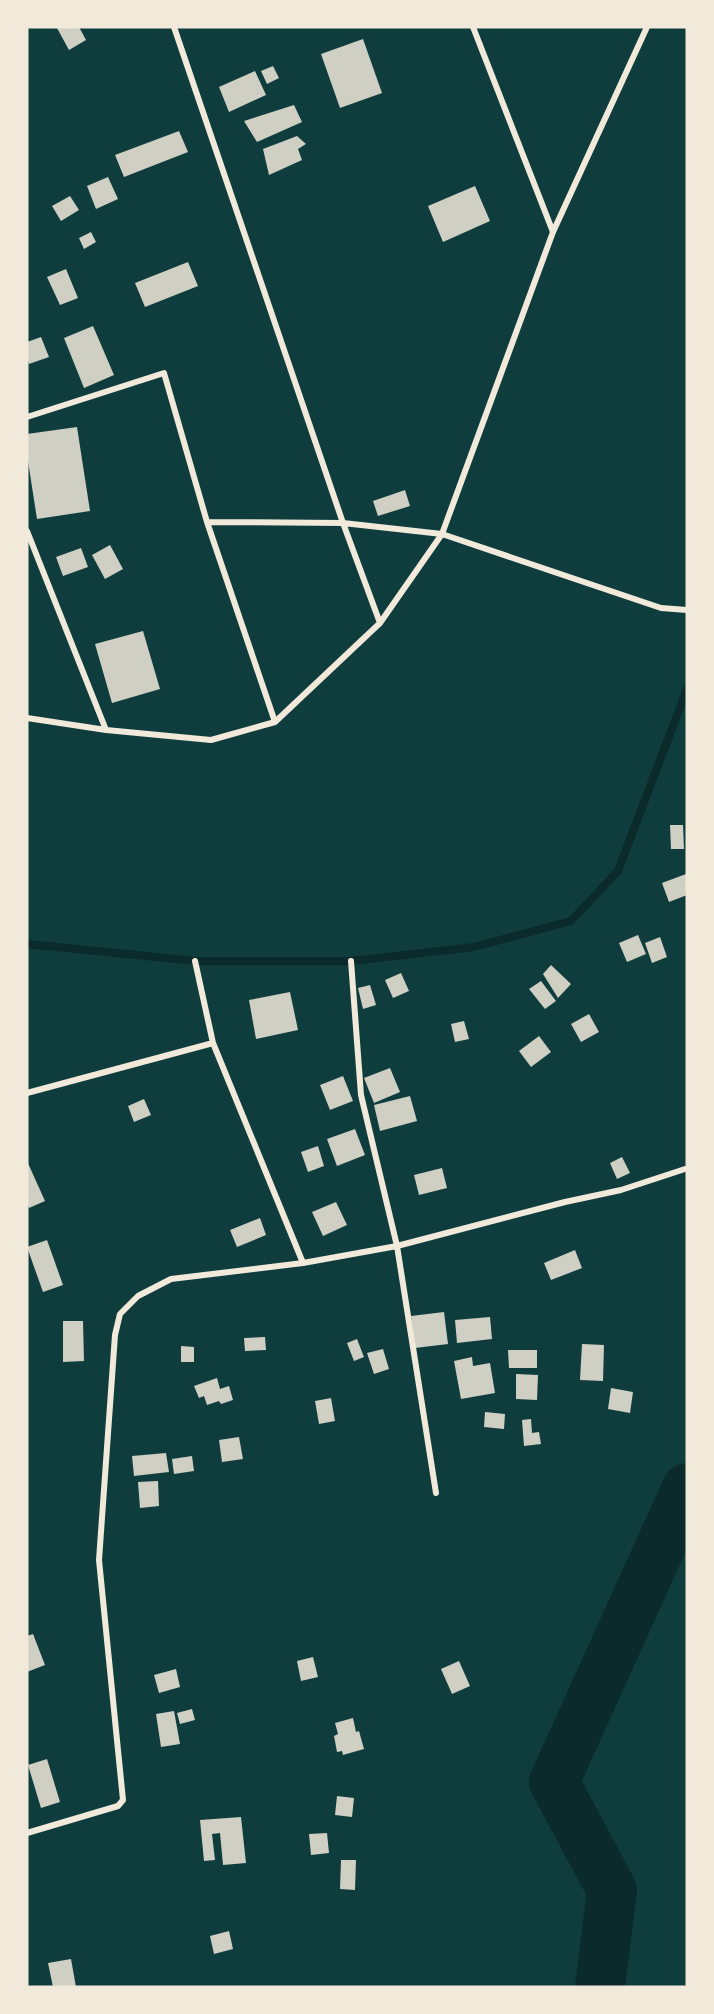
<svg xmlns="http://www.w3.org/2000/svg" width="714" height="2014" font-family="Cabin,sans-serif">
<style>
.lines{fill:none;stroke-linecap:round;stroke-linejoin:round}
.stream{stroke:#0a2a2b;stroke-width:8}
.river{stroke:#0a2a2b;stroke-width:50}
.building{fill:#cfcfc3}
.minor{stroke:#f1e9da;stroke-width:6}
</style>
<rect width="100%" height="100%" fill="#0f3d3e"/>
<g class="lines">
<!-- stream -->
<path class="stream" d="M27,944l168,17h156l123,-14 97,-26 47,-50 69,-182"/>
<!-- river -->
<path class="river" d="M600,1987l12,-97 -58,-108 133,-294"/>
</g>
<!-- building -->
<path class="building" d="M79,27l7,13 -17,10 -12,-22z
M363,39l19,54 -42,15 -19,-54z
M273,66l6,12 -12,6 -6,-13z
M255,71l11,24 -37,17 -10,-25z
M294,105l8,17 -45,20 -13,-21z
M179,131l9,21 -64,25 -9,-22z
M297,136l9,8 -8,5 4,11 -33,15 -6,-26z
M108,177l10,22 -22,10 -9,-23z
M475,186l15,35 -47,21 -15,-36z
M70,196l9,14 -18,11 -9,-15z
M91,232l5,10 -12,7 -5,-11z
M188,262l10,24 -53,21 -10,-24z
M66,269l12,29 -18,7 -13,-28z
M93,326l21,49 -30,13 -20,-50z
M41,337l8,20 -20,7 -2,-6v-16z
M77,427l13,84 -53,8 -10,-64v-21z
M405,490l5,16 -32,10 -5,-15z
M110,545l13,24 -18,10 -13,-24z
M81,548l7,19 -25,9 -7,-19z
M143,631l17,58 -48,14 -17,-59z
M670,825h13l1,24h-13z
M686,874l1,21 -18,7 -7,-19z
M638,935l8,19 -19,8 -8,-19z
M660,937l7,20 -15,6 -7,-20z
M551,965l20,19 -13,14 -15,-24z
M401,973l8,18 -16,7 -8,-18z
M541,981l15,20 -11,8 -16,-20z
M370,985l6,20 -13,4 -5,-21z
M290,992l8,38 -42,9 -7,-39z
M589,1014l10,18 -18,10 -10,-18z
M464,1021l5,18 -14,3 -4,-18z
M539,1036l12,16 -20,15 -12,-16z
M390,1068l10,24 -26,11 -10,-25z
M343,1076l10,25 -23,9 -10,-25z
M410,1096l7,25 -37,10 -6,-26z
M144,1099l7,16 -17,7 -6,-16z
M355,1129l10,26 -28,11 -10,-27z
M318,1146l6,20 -16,6 -7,-20z
M622,1157l8,16 -13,6 -7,-16z
M27,1161l18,40 -16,7 -2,-5z
M442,1168l5,20 -28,7 -5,-20z
M336,1202l11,23 -24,11 -11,-24z
M260,1218l6,17 -29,12 -7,-17z
M47,1240l16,45 -20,7 -16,-45z
M575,1250l7,18 -31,12 -7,-17z
M444,1312l4,32 -33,4 -4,-32z
M490,1317l2,22 -35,4 -2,-23z
M63,1321h20l1,40 -21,1z
M265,1337l1,13 -21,1 -1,-13z
M357,1339l7,18 -10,4 -7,-18z
M582,1344l22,1 -1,36 -23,-1z
M181,1346l13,1v15h-13z
M383,1349l6,20 -15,5 -7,-21z
M508,1350h29v18h-28z
M472,1357l1,9 17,-3 5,30 -34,6 -7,-38z
M516,1374l22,1 -1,25 -21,-1z
M217,1378l3,11 9,-3 4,14 -12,4 -2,-3 -12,4 -3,-9 -5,2 -5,-12z
M611,1388l22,4 -3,21 -22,-4z
M331,1398l4,23 -16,3 -4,-23z
M485,1412l20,2 -1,15 -20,-2z
M531,1419l1,14 7,-1 2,12 -17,2 -2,-26z
M239,1437l4,22 -21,3 -3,-22z
M166,1453l3,19 -35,4 -2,-20z
M192,1456l2,15 -20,3 -2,-15z
M158,1481l1,25 -19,2 -2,-26z
M33,1634l12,31 -18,7v-36z
M313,1657l5,20 -17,4 -4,-20z
M459,1661l11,25 -18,8 -11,-25z
M176,1669l4,18 -21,6 -5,-18z
M192,1709l3,11 -15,4 -3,-11z
M174,1711l6,33 -19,3 -5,-33z
M353,1718l3,14 3,-1 5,18 -21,6 -1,-4 -5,1 -3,-16 4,-2 -3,-11z
M47,1759l13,43 -19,6 -13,-43z
M337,1796l17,2 -2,19 -17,-2z
M241,1817l5,46 -23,2 -3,-32 -8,1 3,26 -11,1 -4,-41z
M327,1833l2,20 -18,2 -2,-21z
M341,1860h15l-1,30 -15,-1z
M229,1931l4,18 -19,5 -4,-18z
M71,1959l5,28h-23l-5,-24z"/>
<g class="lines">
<!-- minor -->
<path class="minor" d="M174,27l169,496 37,100
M473,27l80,205
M27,417l137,-44 43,149 68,200
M207,522l136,1 99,11 219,74 26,2
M27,531l79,199
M27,718l79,12 105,10 64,-18 105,-99 62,-89 111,-302 94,-205
M351,961l10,134 36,151 39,247
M213,1043l90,220
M27,1093l186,-50 -18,-82
M27,1833l91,-27 5,-6 -24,-240 16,-225 5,-21 18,-18 33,-17 132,-16 94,-17 168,-44 56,-12 64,-21"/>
</g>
<!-- border -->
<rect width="714" height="2014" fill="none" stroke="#f1e9da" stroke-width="57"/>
</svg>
